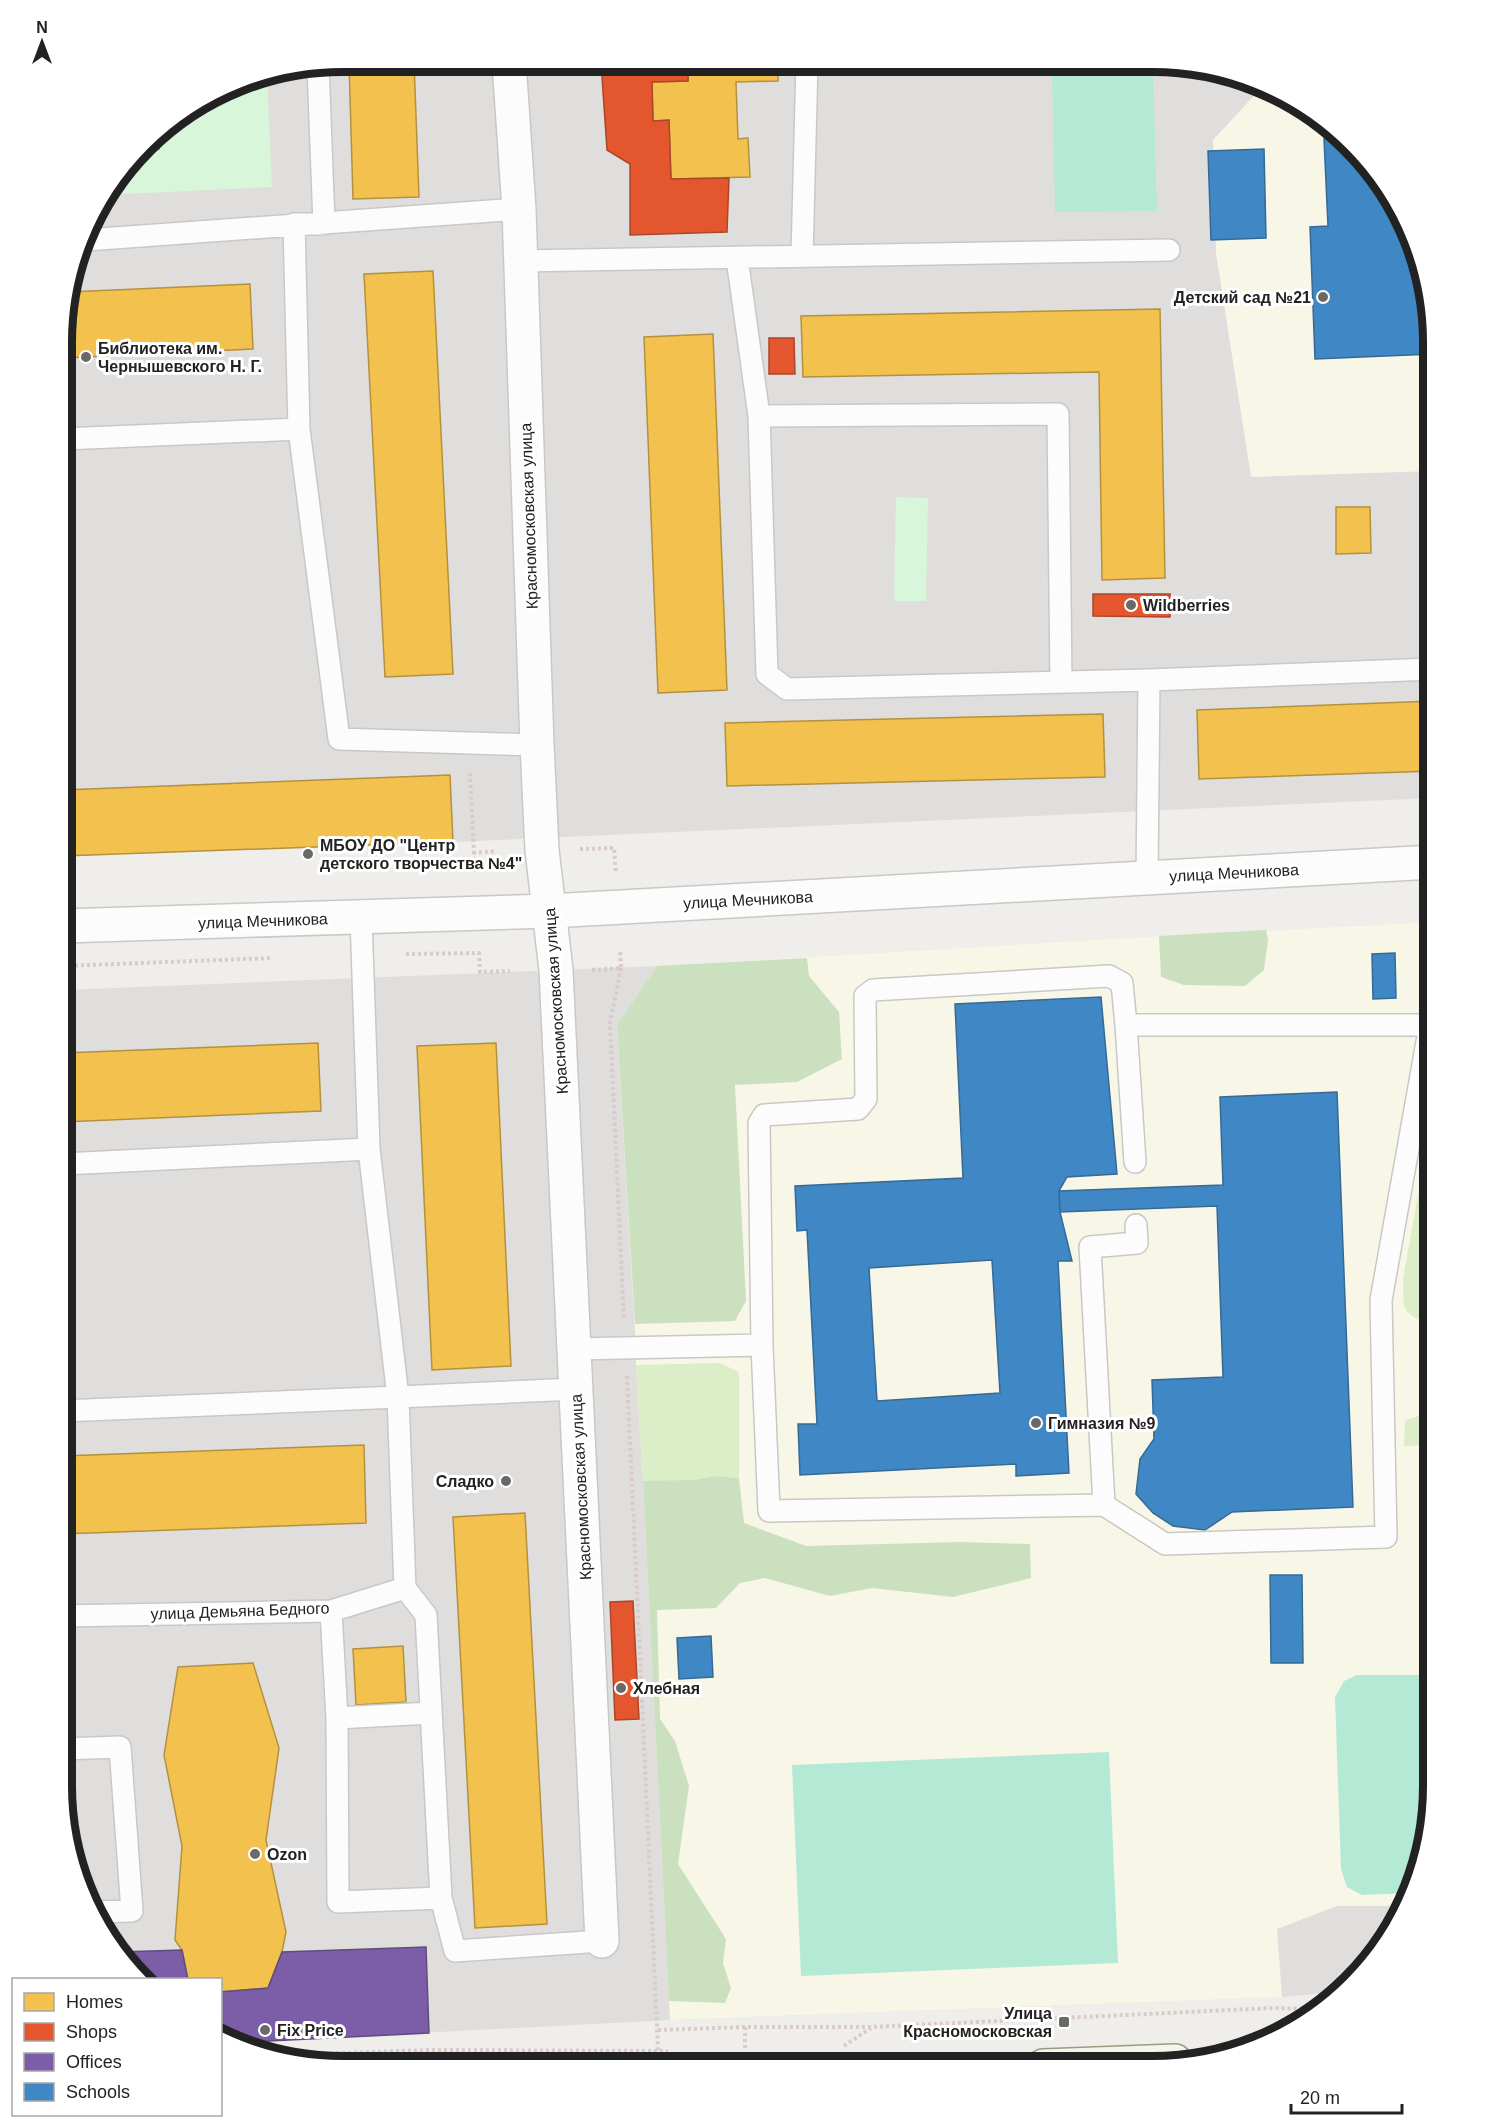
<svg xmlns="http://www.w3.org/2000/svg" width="1495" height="2128" font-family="Helvetica,sans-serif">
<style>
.residential{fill:#dfdedc}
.education{fill:#f8f7e7}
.grass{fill:#dbeec8}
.forest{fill:#cae0bf}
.park{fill:#d8f6da}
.pitch{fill:#b4e9d5}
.parking{fill:#e0dfde}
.homes{fill:#f2c14e;stroke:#b49141;stroke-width:1.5}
.shops{fill:#e4572e;stroke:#aa472a;stroke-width:1.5}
.offices{fill:#7b5ea7;stroke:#604c7f;stroke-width:1.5}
.schools{fill:#3f88c5;stroke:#366994;stroke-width:1.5;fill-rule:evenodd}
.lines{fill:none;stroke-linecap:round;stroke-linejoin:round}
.service-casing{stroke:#c9c8c6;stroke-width:24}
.minor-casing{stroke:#c9c8c6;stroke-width:36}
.tertiary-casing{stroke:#c9c8c6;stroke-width:36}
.secondary-casing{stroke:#999c80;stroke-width:36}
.path{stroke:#d9cbc9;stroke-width:4;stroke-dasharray:3 3;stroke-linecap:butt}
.service{stroke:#fdfcfc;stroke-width:21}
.minor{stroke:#fdfcfc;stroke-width:33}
.tertiary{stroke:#fdfcfc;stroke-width:33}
.secondary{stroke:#f4f5ec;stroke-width:33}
.poi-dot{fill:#6a6968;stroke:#fff;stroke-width:2}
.labels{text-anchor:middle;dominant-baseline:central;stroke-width:6;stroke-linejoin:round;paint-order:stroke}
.poi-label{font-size:16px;font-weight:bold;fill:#222;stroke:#fff;text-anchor:start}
.street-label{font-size:16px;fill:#222;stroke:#fff}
.rim{fill:none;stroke:#222;stroke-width:8}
</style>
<rect width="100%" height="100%" fill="#f0eeea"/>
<!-- residential -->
<path class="residential" d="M342,62l848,2 70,19 63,36 110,223v456l-980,44 -390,14 1,-551 35,-103 58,-71 95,-54z
M1433,922v882l-15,72 -32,66 -43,49 -61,6 -612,23 -423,22 -26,-10 -1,-52 -89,-9 -41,-61 -28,-124 1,-796 594,-24 502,-30z"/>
<!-- education -->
<path class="education" d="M1264,85l59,34 82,99 28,124v129l-182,6 -35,-224 -3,-113z
M1433,922v882l-15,72 -14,30h-67l-60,23 5,68 -612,23 -27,-539 -7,-116v-16l-19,-324 40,-59 502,-30z"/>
<!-- grass -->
<path class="grass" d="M1433,1112v215c-31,-16 -30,-12 -30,-48z
M720,1363l19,9v106l-25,-2 -19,5h-52l-7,-116z
M1433,1412v33l-29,1 1,-26z"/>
<!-- forest -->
<path class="forest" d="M1266,930l2,10 -4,30 -19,16 -61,-1 -23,-8 -2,-41z
M807,958l2,18 30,36 3,47 -45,23 -62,3 11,216 -11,20 -100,3 -18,-299 40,-59z
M714,1476l25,2 5,45 62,23 154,-4 70,2 1,34 -78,19 -81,-9 -42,8 -65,-18 -25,5 -24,25 -59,2 3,109 15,22 14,45 -11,78 48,75 -3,24 8,25 -6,15 -56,-2 -26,-520 52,-1z"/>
<!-- park -->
<path class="park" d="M267,74l5,113 -167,8 52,-64 95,-54z
M896,497l32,1 -2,103h-32z"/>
<!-- pitch -->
<path class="pitch" d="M1153,70l4,141 -102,1 -3,-139z
M1357,1675h63l13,7c0,67 7,150 -23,211l-48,2 -15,-8 -6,-18 -6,-172 9,-16z
M1109,1752l9,211 -317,13 -9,-211z"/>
<!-- parking -->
<path class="parking" d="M583,695l7,127 -25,2 -7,-127z"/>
<!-- homes -->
<path class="homes" d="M349,62h65l5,135 -66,2z
M688,62l90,1v18l-42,1 2,57 10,-1 2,39 -79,2 -2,-59 -16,1 -1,-39 36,-1z
M158,131l1,18 -17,1 15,-19z
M433,271l20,403 -68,3 -21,-403z
M250,284l3,65 -189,9v-53l4,-13z
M1160,309l5,269 -63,2 -3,-208 -296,5 -2,-61z
M713,334l14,356 -69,3 -14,-356z
M1336,507h34l1,46 -35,1z
M1433,701v70l-234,8 -2,-69z
M1103,714l2,63 -378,9 -2,-63z
M450,775l3,67 -390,14v-66z
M318,1043l3,68 -258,11v-69z
M496,1043l15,323 -79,4 -15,-324z
M364,1445l2,78 -304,11v-78z
M525,1513l22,411 -72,4 -22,-411z
M403,1646l3,56 -50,3 -3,-56z
M253,1663l26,85 -13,92 20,92 -4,20 -14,36 -48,4v-12h-32l-6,-30 -7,-10 7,-94 -18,-91 14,-88z"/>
<!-- shops -->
<path class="shops" d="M601,62h87v19l-36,1 1,39 16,-1 2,59 58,-1 -2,54 -97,3v-71l-23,-14z
M769,338h25l1,36h-26z
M1093,594h77v23l-77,-1z
M633,1601l6,118 -24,1 -5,-118z"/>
<!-- offices -->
<path class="offices" d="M426,1947l3,86 -182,9 -27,-10v-40l48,-4 14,-36z
M182,1950l6,30h-47l-10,-9 -12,-19z"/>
<!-- schools -->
<path class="schools" d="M1339,138l66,80 28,124v12l-118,5 -5,-132 18,-1 -4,-87z
M1264,149l2,89 -55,2 -3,-89z
M1395,953l1,45 -23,1 -1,-45z
M1101,997l16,177 -50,3 -8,14 1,21 12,49h-14l11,212 -53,3v-12l-216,11 -2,-51h19l-10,-194 -10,1 -2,-45 168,-8 -8,-174zM992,1260l8,133 -123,8 -8,-133z
M1337,1092l16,415 -121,5 -27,18 -32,-4 -20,-13 -17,-19 4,-35 14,-20 -2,-59 71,-3 -6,-171 -157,6 -1,-21 164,-6 -3,-88z
M1270,1575h32l1,88h-32z
M711,1636l2,41 -34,2 -2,-41z"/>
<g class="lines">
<!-- service casing -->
<g class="service-casing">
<path id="service" d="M86,240l433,-31
M802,256l5,-193
M737,258l22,158 8,258 20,15 362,-9 284,-11
M520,261l649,-11
M759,416l299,-2 3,268
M299,429l40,310 198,6
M64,439l235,-10 -5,-205h30l-6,-158
M1147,878l2,-198
M1126,1025l9,137
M63,1164l306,-15
M1136,1225l1,18 -47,4 14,258 61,39 221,-7 -5,-237 49,-275
M575,1349l187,-4
M62,1411l336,-14 -29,-248 -8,-231
M1104,1505l-335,6 -7,-166 -3,-222 5,-8 94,-6 8,-10 -1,-103 8,-6 236,-14 13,7 4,42h304l3,-9
M405,1588l-7,-191 178,-8
M331,1611l6,107 1,184 103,-4 -15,-283 -21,-27
M62,1616l269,-5 74,-23
M337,1718l94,-5
M62,1749l58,-2 12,164 -40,1
M441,1898l14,53 147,-10"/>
</g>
<!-- minor casing -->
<g class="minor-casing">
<path id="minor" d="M509,62l10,147 18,536 5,105 14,120 46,971"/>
</g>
<!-- tertiary casing -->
<g class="tertiary-casing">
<path id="tertiary" d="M63,926l487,-15 883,-49"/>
</g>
<!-- secondary casing -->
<g class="secondary-casing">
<path id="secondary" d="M1043,2066l132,-5"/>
</g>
<!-- path -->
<path class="path" d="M470,773l4,80
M580,849l34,-1 2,26
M475,872l-1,-19 22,-2
M406,954l73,-1 1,19 30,-1
M63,966l209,-8
M621,968l-11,55 14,297
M592,970l29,-2 -1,-19
M627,1376l31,674
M745,2027v22
M658,2030l87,-3h126l402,-19 46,1
M844,2046l27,-18
M282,2055l147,-5 239,1"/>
<!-- service -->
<use href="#service" class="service"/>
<!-- minor -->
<use href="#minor" class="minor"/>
<!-- tertiary -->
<use href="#tertiary" class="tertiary"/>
<!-- secondary -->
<use href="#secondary" class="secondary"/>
</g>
<!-- markers -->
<g class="poi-dot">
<circle cx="1323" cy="297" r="6"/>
<circle cx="86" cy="357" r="6"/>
<circle cx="1131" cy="605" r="6"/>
<circle cx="308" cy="854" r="6"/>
<circle cx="1036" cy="1423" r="6"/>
<circle cx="506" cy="1481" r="6"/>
<circle cx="621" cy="1688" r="6"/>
<circle cx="255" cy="1854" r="6"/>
<rect x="1058" y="2016" width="12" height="12" rx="3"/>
<circle cx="265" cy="2030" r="6"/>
</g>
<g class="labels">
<!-- poi labels -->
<g class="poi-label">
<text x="1311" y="297" text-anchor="end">Детский сад №21</text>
<text x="98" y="348">Библиотека им.<tspan x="98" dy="18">Чернышевского Н. Г.</tspan></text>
<text x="1143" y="605">Wildberries</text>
<text x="320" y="845">МБОУ ДО "Центр<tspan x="320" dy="18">детского творчества №4"</tspan></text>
<text x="1048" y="1423">Гимназия №9</text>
<text x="494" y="1481" text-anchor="end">Сладко</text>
<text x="633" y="1688">Хлебная</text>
<text x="267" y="1854">Ozon</text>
<text x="1052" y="2013" text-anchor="end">Улица<tspan x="1052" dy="18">Красномосковская</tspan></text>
<text x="277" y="2030">Fix Price</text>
</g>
<!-- street labels -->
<g class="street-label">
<text transform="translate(529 516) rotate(-92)">Красномосковская улица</text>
<text transform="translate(1234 873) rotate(-3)">улица Мечникова</text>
<text transform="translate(748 900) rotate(-3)">улица Мечникова</text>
<text transform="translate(263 921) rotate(-2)">улица Мечникова</text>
<text transform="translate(556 1001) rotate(-94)">Красномосковская улица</text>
<text transform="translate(581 1487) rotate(-93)">Красномосковская улица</text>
<text transform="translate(240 1611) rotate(-2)">улица Демьяна Бедного</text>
</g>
</g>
<!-- crop -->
<path d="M0 0H1495V2128H0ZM342 72H1153A270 270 0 0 1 1423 342V1786A270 270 0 0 1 1153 2056H342A270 270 0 0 1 72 1786V342A270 270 0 0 1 342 72Z" fill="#fff" fill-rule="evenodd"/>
<path class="rim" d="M342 72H1153A270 270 0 0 1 1423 342V1786A270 270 0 0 1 1153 2056H342A270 270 0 0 1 72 1786V342A270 270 0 0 1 342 72Z"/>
<!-- legend -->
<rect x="12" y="1978" width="210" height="138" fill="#ffffff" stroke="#a7a7a7" stroke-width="1.5"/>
<rect x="24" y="1993" width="30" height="18" fill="#f2c14e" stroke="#a7a7a7" stroke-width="1.5"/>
<text x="66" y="2008" font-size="18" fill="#222222">Homes</text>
<rect x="24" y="2023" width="30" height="18" fill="#e4572e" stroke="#a7a7a7" stroke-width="1.5"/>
<text x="66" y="2038" font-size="18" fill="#222222">Shops</text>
<rect x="24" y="2053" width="30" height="18" fill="#7b5ea7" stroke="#a7a7a7" stroke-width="1.5"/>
<text x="66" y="2068" font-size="18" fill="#222222">Offices</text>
<rect x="24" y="2083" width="30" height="18" fill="#3f88c5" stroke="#a7a7a7" stroke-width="1.5"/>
<text x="66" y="2098" font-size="18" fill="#222222">Schools</text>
<!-- north arrow -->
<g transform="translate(42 42)" stroke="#ffffff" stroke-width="4.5" paint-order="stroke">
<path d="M0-4.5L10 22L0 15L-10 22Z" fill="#222222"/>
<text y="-9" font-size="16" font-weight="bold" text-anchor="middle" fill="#222222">N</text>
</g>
<!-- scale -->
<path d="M1291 2104v9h111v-9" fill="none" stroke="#222222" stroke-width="3"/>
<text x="1300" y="2104" font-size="18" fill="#222222" stroke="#ffffff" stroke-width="4.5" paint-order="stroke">20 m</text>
</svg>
